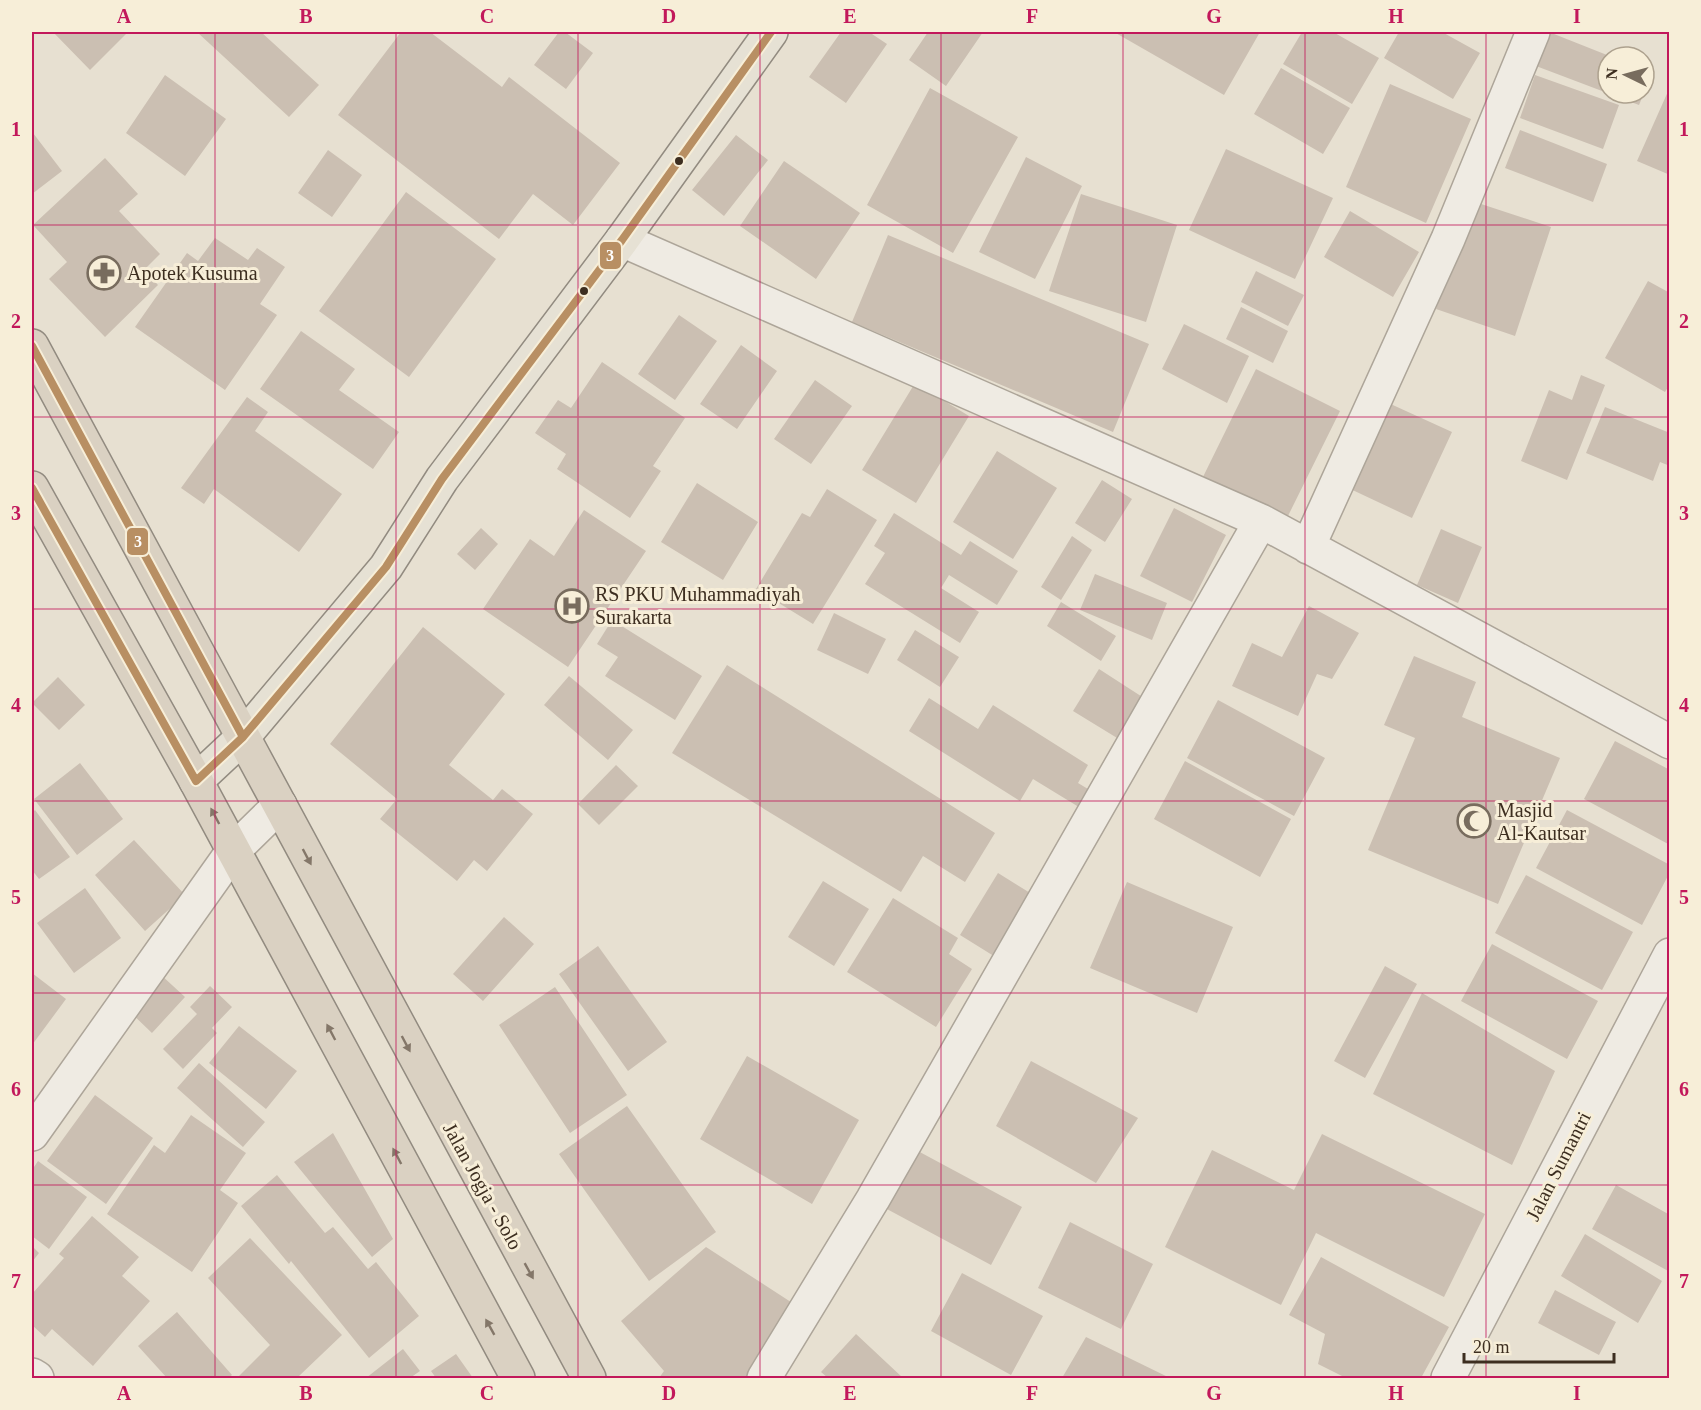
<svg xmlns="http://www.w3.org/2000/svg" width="1701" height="1410" font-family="Georgia,serif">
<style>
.building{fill:#cbbfb2}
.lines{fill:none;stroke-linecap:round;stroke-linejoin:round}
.minor-casing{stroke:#ada599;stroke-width:36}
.major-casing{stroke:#928b80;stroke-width:36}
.highway-casing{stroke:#928b80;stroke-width:36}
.minor{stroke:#efebe3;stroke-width:33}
.major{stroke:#e6e1d4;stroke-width:33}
.highway{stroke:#dad1c2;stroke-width:33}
.bus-1-casing{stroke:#f7eed8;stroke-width:12}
.bus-1{stroke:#b88f63;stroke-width:8}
.oneway{fill:#847769}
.grid{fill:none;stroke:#c2185b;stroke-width:1.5;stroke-opacity:0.55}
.bus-dot{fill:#3d2e20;stroke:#f7eed8;stroke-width:2}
.labels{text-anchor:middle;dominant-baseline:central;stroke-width:6;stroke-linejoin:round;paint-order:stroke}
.poi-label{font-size:20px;fill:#3d2e20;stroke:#f7eed8;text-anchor:start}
.street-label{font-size:20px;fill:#3d2e20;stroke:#f7eed8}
.line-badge{stroke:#f7eed8;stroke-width:2}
.badge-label{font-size:16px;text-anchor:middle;font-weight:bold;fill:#fff}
.neatline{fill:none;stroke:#c2185b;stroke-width:2}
.grid-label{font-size:20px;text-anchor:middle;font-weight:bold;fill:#c2185b}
</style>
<rect width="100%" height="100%" fill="#e7e0d1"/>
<!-- building -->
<path class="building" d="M53,32h75l-38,38z
M197,32h64l58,53 -30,32z
M401,32h29l72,55 7,-10 111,86 -47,62 -40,-31 -34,45 -161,-124z
M559,32h6l28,21 -27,36 -32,-24z
M841,32h28l18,12 -41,59 -37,-26z
M928,32h55l-37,54 -37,-26z
M1114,32h146l-36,63z
M1302,32h31l46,26 -27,46 -69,-40z
M1399,32h43l38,21 -27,46 -69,-41z
M1549,32l63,25h-4v36h36l-5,12 -103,-39z
M1281,68l69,40 -27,46 -69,-40z
M1644,69l8,4 -8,20z
M165,75l61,44 -41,57 -59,-43z
M1535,75l84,30 -16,44 -83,-31z
M1390,84l81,35 -45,104 -80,-36z
M1670,87v88l-33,-14z
M930,88l88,49 -65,116 -86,-48z
M1520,130l87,34 -14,38 -88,-34z
M33,133l29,38 -30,23v-60z
M736,135l32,25 -44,56 -32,-26z
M1226,149l107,49 -38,81 -106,-49z
M328,150l34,25 -30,42 -34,-24z
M1026,157l56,29 -47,93 -56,-27z
M105,158l33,36 -19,17 41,43 -16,16 14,15 -53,52 -56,-58 18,-17 -34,-37z
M784,161l76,52 -44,66 -76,-53z
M406,192l90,67 -87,118 -90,-66z
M1081,194l96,31 -31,97 -97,-31z
M1472,201l79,26 -36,109 -79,-27z
M1350,211l69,41 -26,45 -69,-40z
M888,235l261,109 -36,88 -261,-110z
M215,238l33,22 9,-12 28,19 -25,37 17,11 -52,75 -90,-63 52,-74 11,8z
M1256,271l48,24 -16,31 -47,-24z
M1648,281l22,12v91l-5,8 -60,-34z
M1241,307l47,24 -15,32 -47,-24z
M679,315l38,26 -42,59 -37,-26z
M1184,324l65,32 -22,47 -65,-34z
M301,331l54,38 -16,21 60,42 -26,37 -113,-80z
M741,345l36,26 -40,58 -37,-25z
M602,362l83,56 -32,48 8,5 -31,47 -73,-49 9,-15 -31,-21 23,-33 13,8z
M1256,369l84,42 -55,111 -84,-41z
M1581,375l24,10 -38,95 -46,-19 28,-71 23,10z
M815,380l37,26 -41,58 -37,-25z
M915,383l54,33 -53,87 -54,-33z
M247,397l21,15 -13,19 87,63 -43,58 -85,-63 -10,15 -23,-16z
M1384,401l68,31 -40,86 -68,-32z
M1605,407l65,26v33l-10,-4 -7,19 -67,-28z
M997,451l60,37 -44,71 -60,-37z
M1102,480l30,19 -27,43 -30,-19z
M697,483l61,39 -35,58 -62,-38z
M827,489l50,31 -64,104 -57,-35 46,-76 8,4z
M1174,508l52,27 -34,67 -52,-26z
M584,510l62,41 -78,116 -85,-58 47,-70 24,17z
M894,513l67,42 9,-14 48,30 -21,34 -48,-30 -8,13 38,24 -19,31 -95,-59 20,-31 -11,-7z
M481,528l17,16 -23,26 -18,-16z
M1441,529l41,18 -24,56 -41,-18z
M1072,536l20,14 -31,50 -20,-13z
M1095,574l72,29 -15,37 -72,-30z
M1061,602l55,34 -15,25 -54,-35z
M1309,606l50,27 -27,46 -15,-5 -19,42 -66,-30 20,-43 30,14z
M834,613l52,26 -18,35 -51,-24z
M612,620l90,56 -27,44 -70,-44 13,-19 -21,-13z
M423,627l82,67 -56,71 44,35 9,-11 31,25 -46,57 -13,-11 -17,21 -77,-62 17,-20 -67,-55z
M915,630l44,27 -19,30 -43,-27z
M1414,656l62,26 -14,35 98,41 -62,146 -130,-54 47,-112 -31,-13z
M727,665l268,168 -30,49 -42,-26 -22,36 -229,-139z
M1099,669l48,31 -25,41 -49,-30z
M569,676l64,54 -25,30 -64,-55z
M58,677l27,28 -26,25 -27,-27z
M929,698l49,31 15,-24 95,60 -10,18 20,12 -11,17 -54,-33 -13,22 -111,-70z
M1218,700l107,58 -31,58 -107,-58z
M1615,741l55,29v75l-86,-46z
M1185,761l106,58 -31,58 -106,-58z
M80,763l43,56 -46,36 -43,-56z
M616,765l22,21 -39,39 -21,-21z
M35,810l35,47 -31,22 -7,-9v-57z
M1567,810l103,55v7l-28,53 -106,-57z
M134,840l51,55 -40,36 -50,-56z
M998,873l37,23 -38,62 -37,-23z
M1526,875l107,57 -31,58 -107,-57z
M823,881l46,28 -35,57 -46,-29z
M1127,882l106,45 -36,86 -107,-45z
M85,888l36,50 -47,35 -37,-50z
M893,898l65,40 -9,16 23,15 -36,58 -89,-55z
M504,917l30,27 -51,57 -30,-27z
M1492,944l106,57 -31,58 -106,-58z
M598,946l69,96 -39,29 -69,-97z
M1385,966l32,18 -52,94 -31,-17z
M32,973l34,26 -34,46z
M160,974l25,23 -33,36 -24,-23z
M210,986l22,21 -20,21 5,5 -34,36 -20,-20 34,-35 -7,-7z
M555,987l72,108 -57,38 -71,-108z
M1422,993l133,78 -43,94 -139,-71z
M239,1026l58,45 -31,38 -57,-46z
M747,1056l112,64 -47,84 -112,-65z
M1031,1061l107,57 -42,65 -100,-57z
M199,1063l66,59 -22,25 -66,-59z
M95,1095l58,43 -47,66 -59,-43z
M627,1106l89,126 -67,49 -90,-127z
M191,1115l55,38 -26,37 18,13 -46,69 -85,-58 47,-69 11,8z
M333,1133l60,106 -21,18 -78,-95z
M1322,1134l163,80 -41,83 -128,-64 -35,72 -116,-58 47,-97 82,40z
M916,1150l106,57 -31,58 -106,-57z
M38,1161l49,36 -38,52 -17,-13v-66z
M277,1175l48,58 8,-6 35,42 8,-7 43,54 -50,42 -78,-97 -2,3 -48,-58z
M1616,1185l54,30v57l-78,-43z
M92,1216l47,41 -17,19 28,25 -57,65 -41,-37 -7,8 -13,-12v-31l32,-36 -5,-4z
M1070,1222l83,42 -32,65 -83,-41z
M1585,1234l77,47 -24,42 -77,-47z
M250,1238l92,97 -43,41 3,2h-65l33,-33 -62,-67z
M32,1246l7,7 -7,9z
M706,1247l91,59 -46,72h-92l5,-7 -43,-50z
M1321,1257l128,70 -28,51h-75l-28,-14 7,-30 -36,-19z
M962,1273l81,43 -32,59 -80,-44z
M1555,1290l61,32 -17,33 -61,-32z
M177,1312l55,63 -4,3h-61l-29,-32z
M856,1334l47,44h-75l-7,-6z
M1086,1337l84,41h-108z
M403,1349l17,22 -10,7h-44z
M456,1354l17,24h-37l-5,-7z"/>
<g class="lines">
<!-- minor casing -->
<g class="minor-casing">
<path id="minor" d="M622,240l639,281 409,221
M1308,547l140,-308 85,-207
M32,1134l201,-283 47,-46
M32,1375l5,3
M764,1378l109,-179 388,-678
M1448,1378l222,-423"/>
</g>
<!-- major casing -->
<g class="major-casing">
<path id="major" d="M196,781l47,-44 143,-170 56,-88 180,-239 149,-208"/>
</g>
<!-- highway casing -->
<g class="highway-casing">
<path id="highway" d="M32,346l557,1032
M32,488l164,293 322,597"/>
</g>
<!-- minor -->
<use href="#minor" class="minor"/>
<!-- major -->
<use href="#major" class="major"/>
<!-- highway -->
<use href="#highway" class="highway"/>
<!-- bus-1 casing -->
<g class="bus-1-casing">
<path id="bus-1" d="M32,346l211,391
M32,488l164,293 47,-44 143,-170 56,-88 180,-239 149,-208"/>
</g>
<!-- bus-1 -->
<use href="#bus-1" class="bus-1"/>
</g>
<!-- one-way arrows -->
<defs><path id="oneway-solid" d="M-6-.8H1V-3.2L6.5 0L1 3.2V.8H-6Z" transform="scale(1.5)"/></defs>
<g class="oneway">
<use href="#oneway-solid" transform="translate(215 816) rotate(-118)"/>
<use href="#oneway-solid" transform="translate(307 857) rotate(62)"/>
<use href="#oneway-solid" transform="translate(331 1032) rotate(-118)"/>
<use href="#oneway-solid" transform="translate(406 1044) rotate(62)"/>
<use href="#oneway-solid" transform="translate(397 1156) rotate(-118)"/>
<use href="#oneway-solid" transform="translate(529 1271) rotate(61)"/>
<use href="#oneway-solid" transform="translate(490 1327) rotate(-119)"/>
</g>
<!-- grid -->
<path class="grid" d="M215,32v1346M396,32v1346M578,32v1346M760,32v1346M941,32v1346M1123,32v1346M1305,32v1346M1486,32v1346M32,225h1638M32,417h1638M32,609h1638M32,801h1638M32,993h1638M32,1185h1638"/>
<!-- icons -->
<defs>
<g id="pharmacy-ring" transform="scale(1.725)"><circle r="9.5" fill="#f7eed8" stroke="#786c5e" stroke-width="1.5"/><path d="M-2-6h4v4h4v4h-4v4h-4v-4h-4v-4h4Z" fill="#786c5e"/></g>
<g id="hospital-ring" transform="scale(1.725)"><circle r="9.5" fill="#f7eed8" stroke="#786c5e" stroke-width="1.5"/><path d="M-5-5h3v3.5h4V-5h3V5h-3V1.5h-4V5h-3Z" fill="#786c5e"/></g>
<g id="mosque-ring" transform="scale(1.725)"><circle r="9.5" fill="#f7eed8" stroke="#786c5e" stroke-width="1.5"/><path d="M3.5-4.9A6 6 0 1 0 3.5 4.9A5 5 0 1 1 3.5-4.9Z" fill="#786c5e"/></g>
</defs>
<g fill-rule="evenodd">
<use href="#pharmacy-ring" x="104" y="273"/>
<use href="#hospital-ring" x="572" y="606"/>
<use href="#mosque-ring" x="1474" y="821"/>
</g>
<!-- markers -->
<g class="bus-dot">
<circle cx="679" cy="161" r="5"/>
<circle cx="584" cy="291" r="5"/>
</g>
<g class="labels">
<!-- poi labels -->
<g class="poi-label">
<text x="127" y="273">Apotek Kusuma</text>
<text x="595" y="594">RS PKU Muhammadiyah<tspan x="595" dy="23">Surakarta</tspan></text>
<text x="1497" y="810">Masjid<tspan x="1497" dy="23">Al-Kautsar</tspan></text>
</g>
<!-- street labels -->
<g class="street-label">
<text transform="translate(1558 1166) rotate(-63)">Jalan Sumantri</text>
<text transform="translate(483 1186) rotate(61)">Jalan Jogja - Solo</text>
</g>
</g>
<g class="line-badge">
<rect x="599" y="241" width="23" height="29" rx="6" fill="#b88f63"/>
<rect x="126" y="527" width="23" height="29" rx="6" fill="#b88f63"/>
</g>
<g class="badge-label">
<text x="610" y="261">3</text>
<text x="138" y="547">3</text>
</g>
<!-- border -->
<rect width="1701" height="1410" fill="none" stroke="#f7eed8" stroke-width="66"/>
<!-- north arrow -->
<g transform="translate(1626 75) rotate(275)"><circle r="28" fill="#f7eed8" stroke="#ada18e" stroke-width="1.5"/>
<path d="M0-4.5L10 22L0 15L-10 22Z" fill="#786c5e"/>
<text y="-9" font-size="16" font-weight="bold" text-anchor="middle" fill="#3d2e20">N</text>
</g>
<!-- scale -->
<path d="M1464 1353v9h150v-9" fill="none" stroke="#3d2e20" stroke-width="3"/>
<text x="1473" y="1353" font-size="18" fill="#3d2e20" stroke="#f7eed8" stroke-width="4.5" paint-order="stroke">20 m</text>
<rect x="33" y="33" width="1635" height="1344" class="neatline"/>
<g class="grid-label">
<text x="124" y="23">A</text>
<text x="306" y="23">B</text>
<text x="487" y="23">C</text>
<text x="669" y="23">D</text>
<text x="850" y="23">E</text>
<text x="1032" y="23">F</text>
<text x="1214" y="23">G</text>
<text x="1396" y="23">H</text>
<text x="1577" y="23">I</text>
<text x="16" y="136">1</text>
<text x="1684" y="136">1</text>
<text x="16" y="328">2</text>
<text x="1684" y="328">2</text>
<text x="16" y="520">3</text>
<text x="1684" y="520">3</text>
<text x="16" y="712">4</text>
<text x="1684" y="712">4</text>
<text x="16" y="904">5</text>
<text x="1684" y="904">5</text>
<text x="16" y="1096">6</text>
<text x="1684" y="1096">6</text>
<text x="16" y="1288">7</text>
<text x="1684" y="1288">7</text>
<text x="124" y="1400">A</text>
<text x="306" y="1400">B</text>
<text x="487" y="1400">C</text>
<text x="669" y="1400">D</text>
<text x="850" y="1400">E</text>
<text x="1032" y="1400">F</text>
<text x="1214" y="1400">G</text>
<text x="1396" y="1400">H</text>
<text x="1577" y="1400">I</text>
</g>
</svg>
